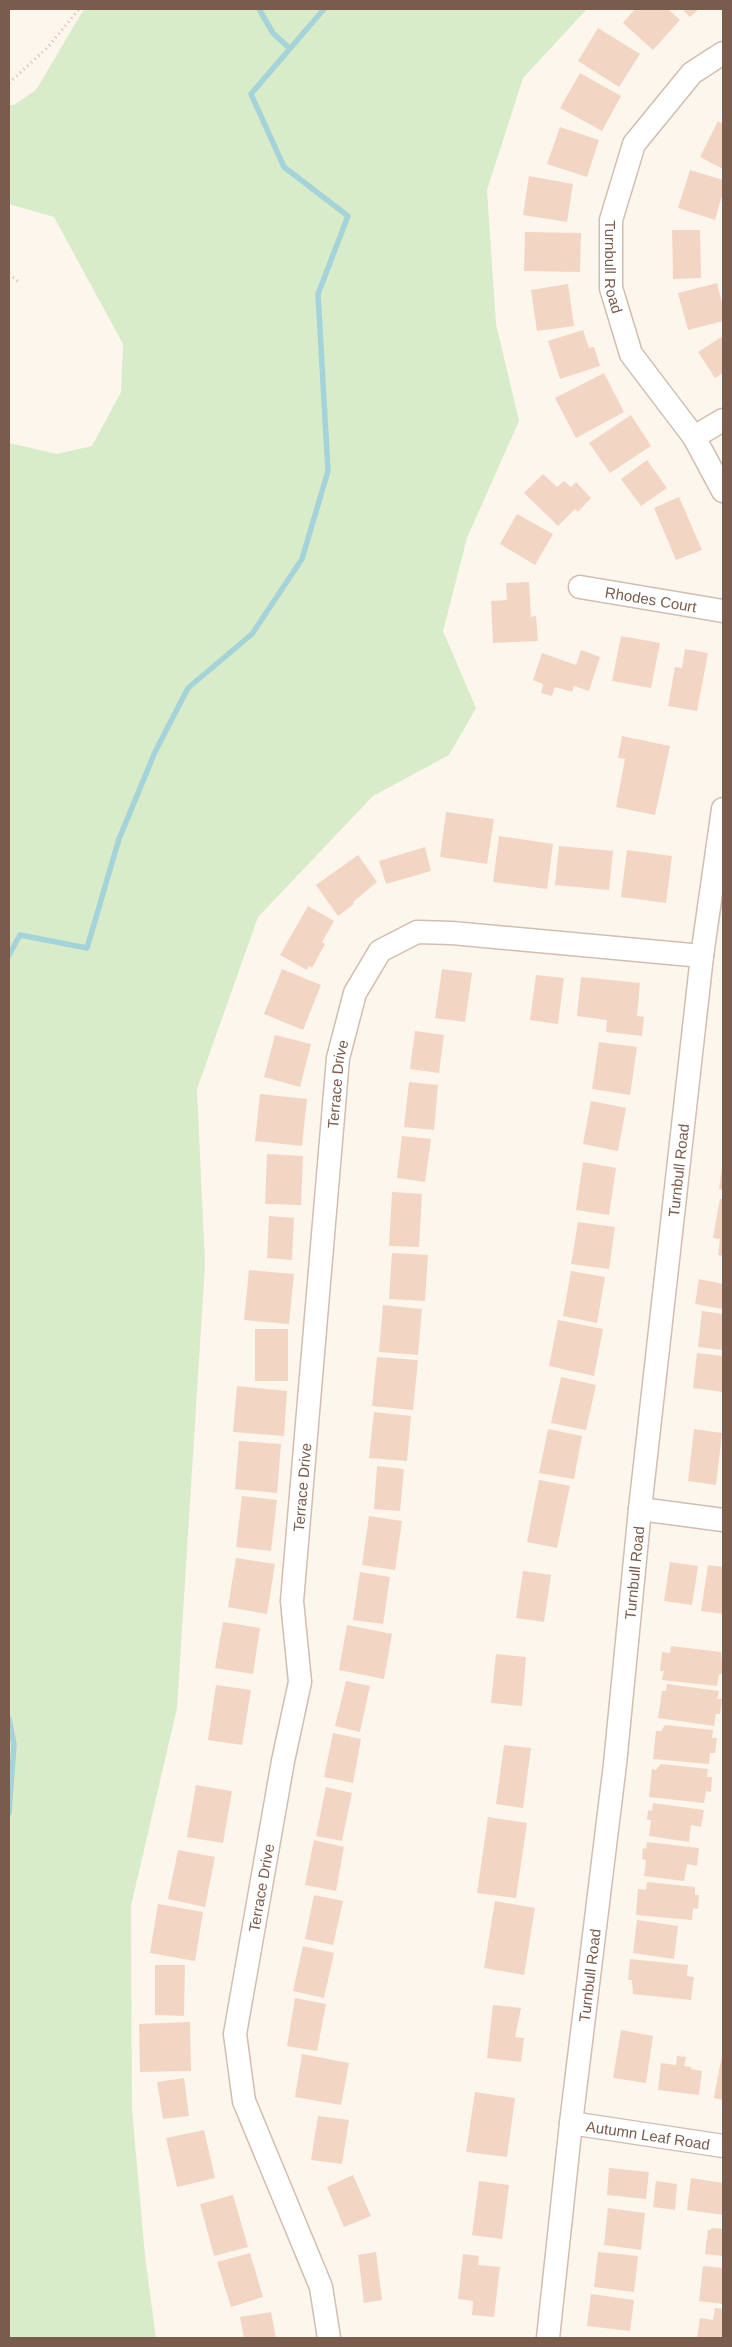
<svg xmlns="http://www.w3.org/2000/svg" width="732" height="2347" font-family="Helvetica,sans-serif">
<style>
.green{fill:#d8ecc9}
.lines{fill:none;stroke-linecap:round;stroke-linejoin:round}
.stream{stroke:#a5d3da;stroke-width:5.5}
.building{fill:#f3d5c3}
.minor-casing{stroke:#d1beb0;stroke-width:25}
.path{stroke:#d9b8a5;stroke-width:3;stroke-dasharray:1 4;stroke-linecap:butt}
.minor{stroke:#fff;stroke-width:22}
.labels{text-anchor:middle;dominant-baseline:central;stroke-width:5;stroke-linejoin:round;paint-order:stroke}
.street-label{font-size:15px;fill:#7a5c4d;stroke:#fffaf3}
</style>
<rect width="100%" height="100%" fill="#fdf6ec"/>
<!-- green -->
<path class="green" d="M84,9h503l-64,69 -36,112 9,134 23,97 -52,117 -24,93 33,77 -27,47 -76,41 -115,121 -61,172 8,176 -28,443 -46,198 1,203 13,147 11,82h-147v-1895l48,11 35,-8 29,-54 2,-48 -69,-127 -45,-13v-99h5l22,-15z"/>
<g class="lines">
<!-- stream -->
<path class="stream" d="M259,9l14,24 16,15
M9,955l11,-20 67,13 32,-109 36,-87 33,-64 64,-54 50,-75 26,-88 -10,-177 30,-78 -64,-49 -33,-73 73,-85
M9,1719l5,25 -5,69"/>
</g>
<!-- building -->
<path class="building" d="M635,9h33l12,11 -27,30 -30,-27z
M682,9h17l-9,8z
M598,28l42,26 -21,33 -41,-26z
M580,73l41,23 -19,35 -42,-23z
M718,121l5,3v45l-23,-12z
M560,127l39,13 -12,37 -40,-13z
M690,170l33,10v12l-8,28 -37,-12z
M529,176l44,8 -6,38 -44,-7z
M672,230h28l1,48 -28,1z
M525,232l56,1 -1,39 -56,-1z
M717,283l6,24v14l-35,9 -10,-37z
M568,284l6,42 -37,5 -6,-41z
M583,330l6,18 5,-1 6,19 -40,13 -12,-38z
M723,336v37l-8,5 -17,-26z
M604,373l20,39 -48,26 -21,-40z
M631,415l20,31 -41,27 -21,-30z
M647,460l20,28 -26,18 -20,-27z
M543,474l14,13 7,-6 7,6 5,-5 15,16 -13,14 -3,-3 -17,17 -34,-33z
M679,497l23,53 -26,10 -22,-52z
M517,514l36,20 -18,31 -35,-21z
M529,582l2,35 5,-1 2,25 -45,2 -2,-42 16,-1 -1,-17z
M621,636l39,7 -9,45 -39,-7z
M685,649l23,4 -11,58 -29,-5 7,-39 7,1z
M581,650l19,7 -11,34 -15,-5 -2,6 -17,-5 -3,9 -11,-3 2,-9 -10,-4 9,-27 34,12z
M622,736l48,10 -15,69 -39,-8 9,-48 -7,-1z
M446,812l48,7 -7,45 -47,-7z
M499,836l54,8 -6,45 -54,-7z
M559,846l54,5 -4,39 -54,-5z
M425,847l6,24 -45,13 -7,-23z
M627,850l45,6 -6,47 -45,-6z
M358,855l19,27 -24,20 1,2 -16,12 -22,-31z
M308,906l26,15 -12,21 3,2 -13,24 -3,-2 -2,4 -27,-15z
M282,969l39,16 -18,45 -39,-16z
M442,969l30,4 -7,49 -30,-4z
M536,975l28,3 -6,46 -28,-4z
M581,977l59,6 -3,33 7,1 -2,19 -36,-4 1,-12 -30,-4z
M415,1031l29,4 -5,38 -29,-4z
M275,1035l36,9 -11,43 -36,-10z
M599,1042l38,5 -7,48 -38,-6z
M409,1082l29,3 -4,45 -30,-3z
M260,1094l47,5 -5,47 -47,-5z
M591,1101l35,7 -8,43 -35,-7z
M402,1136l29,3 -6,43 -28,-4z
M267,1154l36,2 -2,49 -36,-1z
M583,1162l33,6 -7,47 -33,-5z
M722,1168h1v22l-4,-1z
M392,1192l30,2 -3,53 -30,-1z
M720,1199h3v57l-5,-1 2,-16 -7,-1z
M269,1216l25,2 -2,42 -25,-2z
M578,1222l37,5 -6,42 -38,-5z
M392,1253l36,2 -3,46 -36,-2z
M249,1270l45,4 -5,50 -45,-4z
M571,1271l34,6 -8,46 -34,-7z
M699,1279l24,5v25l-28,-5z
M383,1305l39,4 -4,46 -39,-3z
M702,1311l21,3v36l-25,-3z
M558,1320l45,9 -9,47 -45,-10z
M255,1329h33v52h-33z
M697,1353l26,3v36l-30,-4z
M377,1357l41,3 -5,50 -41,-4z
M561,1377l35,8 -10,45 -35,-7z
M237,1386l50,5 -3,45 -51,-4z
M374,1412l37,4 -4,45 -38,-3z
M548,1429l34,7 -8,43 -35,-6z
M694,1429l28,4 -6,52 -28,-4z
M239,1441l42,3 -4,49 -42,-4z
M377,1466l27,3 -4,42 -26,-2z
M539,1480l31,6 -13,62 -30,-6z
M242,1496l35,4 -6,51 -35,-4z
M369,1516l33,5 -7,49 -33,-5z
M236,1558l39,6 -8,50 -39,-7z
M670,1562l28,4 -6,39 -28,-4z
M708,1565l15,2v47l-22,-3z
M523,1571l28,4 -7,47 -28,-4z
M360,1572l30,5 -7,47 -30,-4z
M223,1622l37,6 -7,46 -38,-6z
M347,1625l45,9 -8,45 -45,-9z
M671,1646l50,6 2,22h-4l-2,12 -55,-6 2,-9h-4l2,-19 8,1z
M496,1654l30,3 -4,49 -31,-3z
M346,1681l24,5 -10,46 -25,-6z
M667,1684l52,7 -2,8h5l-2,15h-4l-2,12 -56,-8 4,-27h4z
M216,1685l35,5 -9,55 -34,-5z
M665,1725l48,5 -1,8h5l-2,15h-5l-1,11 -56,-5 3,-28h5z
M333,1733l28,6 -8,44 -29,-6z
M504,1745l27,3 -8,60 -27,-4z
M661,1764l47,5 -1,8h5l-1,15 -5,-1 -2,12 -55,-6 3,-28 4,1z
M196,1785l36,6 -9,52 -36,-6z
M326,1787l26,6 -10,48 -26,-5z
M653,1803l51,7 -3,17 -10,-2 -2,17 -40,-6 2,-16h-4l1,-10 4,1z
M488,1817l39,6 -11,75 -39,-5z
M314,1840l30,7 -8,44 -31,-6z
M647,1842l52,6 -2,18 -10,-2 -3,17 -40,-5 2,-16 -4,-1 1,-11 3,1z
M178,1850l37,7 -10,50 -37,-8z
M647,1882l48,5v8h4l-1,14 -5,-1 -1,12 -56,-5 2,-26 8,1z
M314,1895l29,6 -10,44 -28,-6z
M495,1901l40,7 -11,67 -40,-7z
M158,1904l45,8 -8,49 -45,-8z
M637,1920l41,6 -4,33 -41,-6z
M303,1946l31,7 -10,45 -31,-7z
M630,1959l58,6 -1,11 7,1 -3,23 -58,-6 -1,-14h-4z
M155,1965h30l-1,51 -29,-1z
M295,1998l31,6 -9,47 -30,-5z
M493,2005l28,3 -6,29 9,1 -3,24 -34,-4z
M190,2022l1,49 -51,1 -1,-48z
M621,2030l32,6 -7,47 -33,-5z
M302,2054l47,9 -8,42 -46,-8z
M722,2055h1v45l-9,-2z
M677,2056l9,1 -2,9 7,1v2l11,2 -3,24 -41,-5 3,-27 15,2z
M184,2078l5,38 -26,3 -6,-37z
M475,2092l40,6 -8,59 -41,-5z
M318,2116l31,4 -7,44 -31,-4z
M204,2130l11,48 -38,9 -11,-49z
M609,2168l40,4 -3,27 -39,-4z
M353,2175l18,41 -27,11 -17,-40z
M691,2178l32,5v32l-36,-5z
M479,2181l30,4 -7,54 -30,-4z
M656,2181l21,3 -2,26 -22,-3z
M233,2195l15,52 -34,9 -14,-52z
M608,2208l37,5 -4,37 -37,-5z
M711,2228l12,1v27l-18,-2 3,-24h3z
M376,2252l6,48 -18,3 -6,-48z
M598,2252l40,4 -4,36 -40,-5z
M250,2253l13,44 -32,10 -14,-45z
M463,2254l16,2 -1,9 22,2 -6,50 -22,-2 1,-14 -15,-2z
M703,2266l20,2v36l-24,-3z
M591,2294l43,6 -4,31 -43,-5z
M715,2308l8,1v29h-26l3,-20 13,2z
M271,2312l5,26h-32l-4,-21z"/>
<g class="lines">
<!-- minor casing -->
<g class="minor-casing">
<g id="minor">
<path id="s1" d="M723,53l-31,20 -58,71 -23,76v68l20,66 63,83 29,54"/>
<path d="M694,437l29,-17"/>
<path id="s2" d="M580,587l143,24"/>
<path d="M640,1509l83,11"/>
<path id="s3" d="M571,2123l152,23"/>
<path id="s4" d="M329,2338l-8,-51 -77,-186 -9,-67 48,-273 17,-79 -8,-81 46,-543 17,-65 25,-42 37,-19 35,1 250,23"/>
<path id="s5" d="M548,2338l23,-215 44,-359 25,-255 62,-553 21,-147"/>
</g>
</g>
<!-- path -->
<path class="path" d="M9,83l39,-36 31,-38
M9,274l10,8"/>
<!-- minor -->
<use href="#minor" class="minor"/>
</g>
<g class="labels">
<!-- street labels -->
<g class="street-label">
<text stroke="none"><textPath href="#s1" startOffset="255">Turnbull Road</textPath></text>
<text stroke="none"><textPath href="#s2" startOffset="72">Rhodes Court</textPath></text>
<text stroke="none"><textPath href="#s4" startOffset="1279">Terrace Drive</textPath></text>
<text stroke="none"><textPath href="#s5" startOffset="1175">Turnbull Road</textPath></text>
<text stroke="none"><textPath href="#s4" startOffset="874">Terrace Drive</textPath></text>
<text stroke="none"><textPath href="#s5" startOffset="770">Turnbull Road</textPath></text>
<text stroke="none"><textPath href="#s4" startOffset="469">Terrace Drive</textPath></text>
<text stroke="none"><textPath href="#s5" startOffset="365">Turnbull Road</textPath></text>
<text stroke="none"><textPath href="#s3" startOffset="78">Autumn Leaf Road</textPath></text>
</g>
</g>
<!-- border -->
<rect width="732" height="2347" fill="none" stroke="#7a5c4d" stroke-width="20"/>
</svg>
